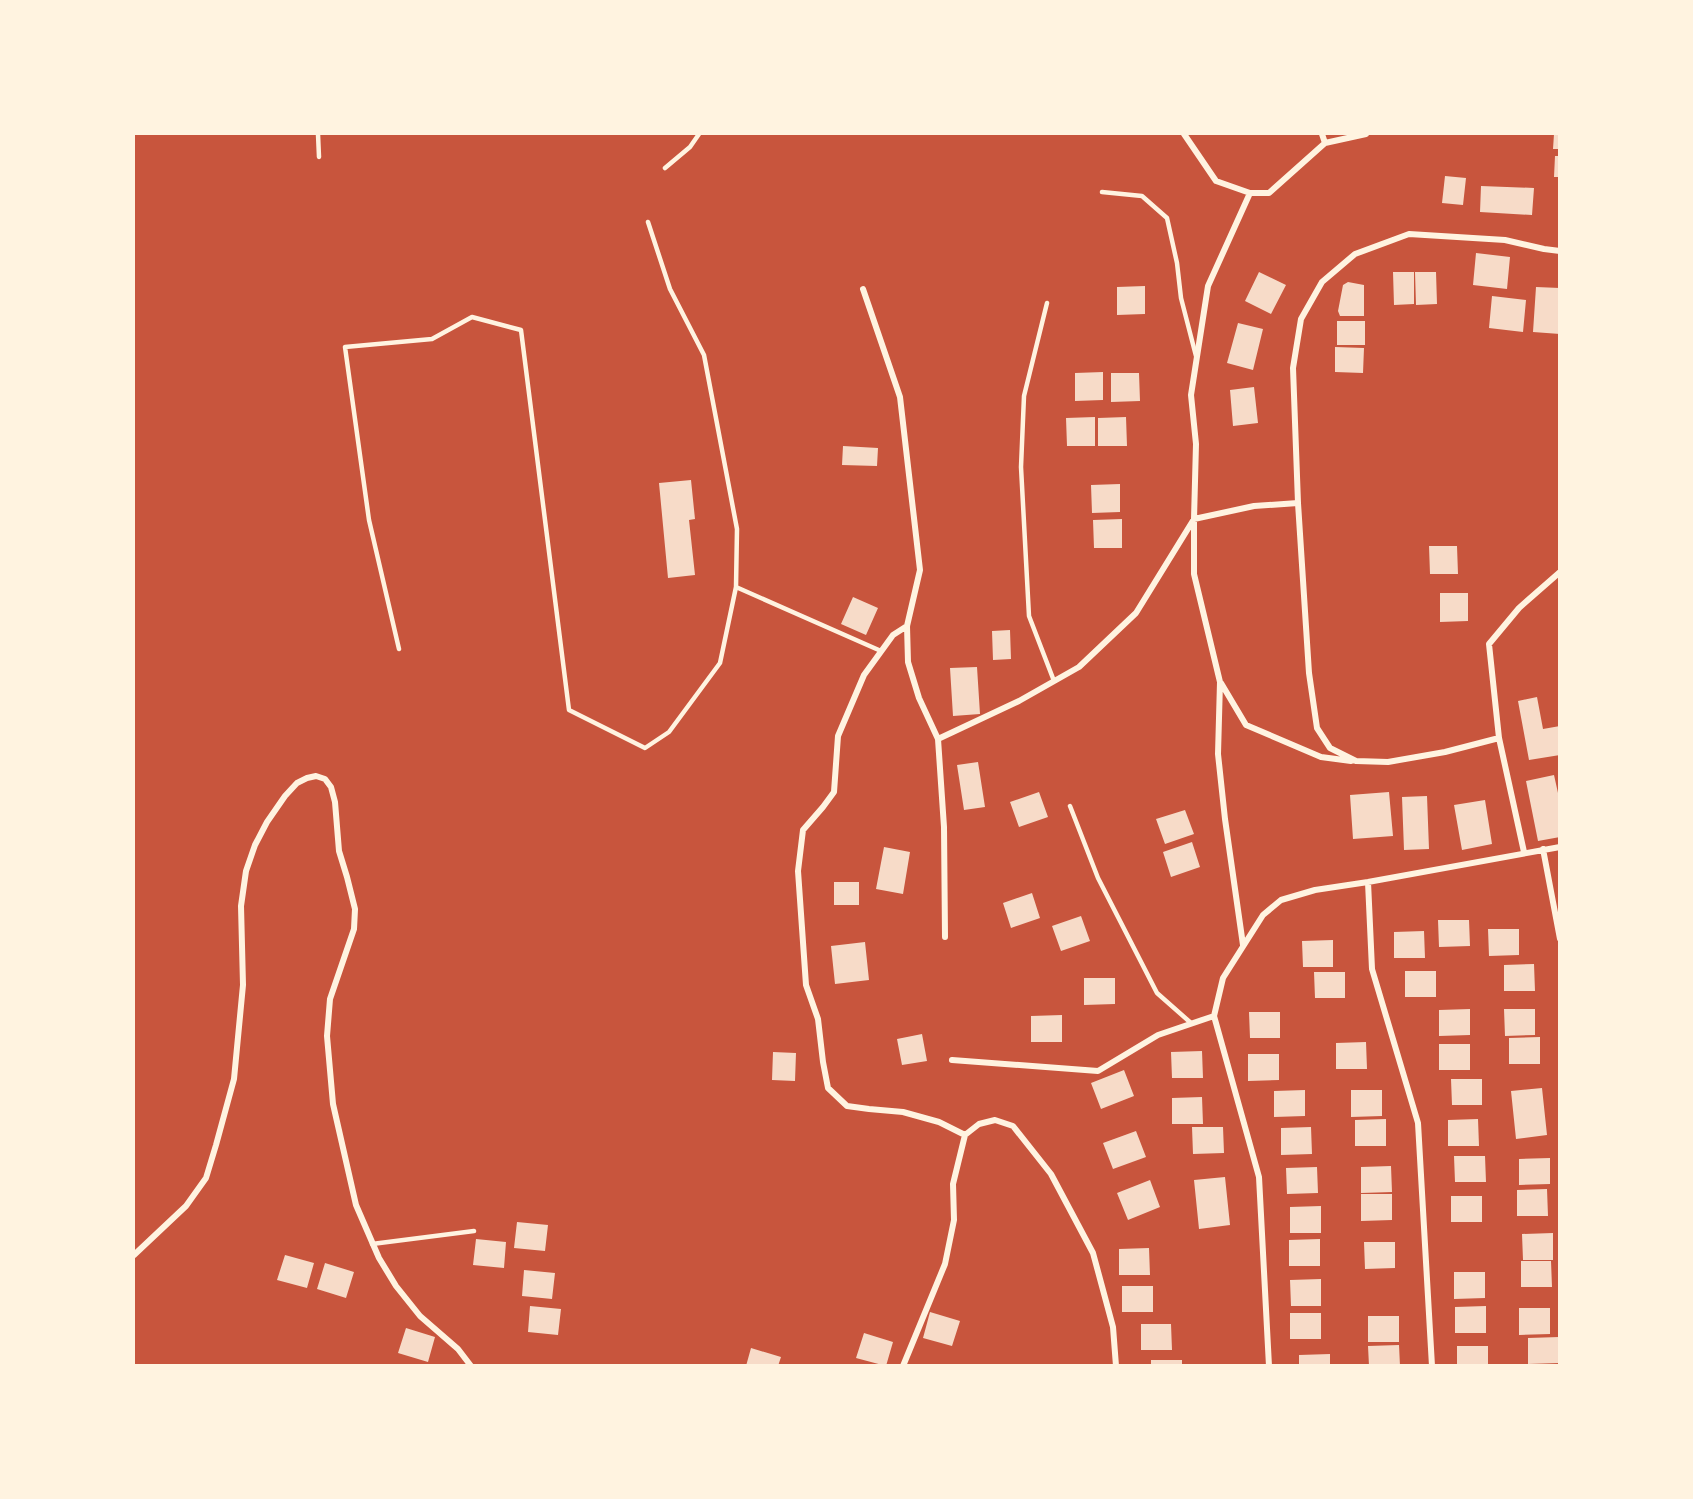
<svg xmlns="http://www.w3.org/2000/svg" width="1693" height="1499" font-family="'Varela Round',sans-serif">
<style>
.building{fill:#f7dbc8}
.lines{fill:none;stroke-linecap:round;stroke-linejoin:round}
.service{stroke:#fff3e0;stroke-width:4.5}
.minor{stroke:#fff3e0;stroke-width:6}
</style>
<rect width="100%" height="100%" fill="#c8553d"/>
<!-- building -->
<path class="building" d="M1554,134h6v15h-7z
M1555,156h5v21h-6z
M1445,176l21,2 -3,27 -21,-2z
M1481,186l53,2 -2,27 -52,-3z
M1476,253l34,4 -3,32 -34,-4z
M1259,272l27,13 -15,29 -26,-13z
M1393,272h21v32l-20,1z
M1415,272h21l1,32 -21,1z
M1348,282l16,3v31h-24l-2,-5 5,-26z
M1145,286v28l-28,1v-28z
M1536,287l24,1v46l-27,-2z
M1492,296l34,4 -3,32 -34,-4z
M1337,321h28v24h-28z
M1238,323l25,6 -10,41 -26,-7z
M1335,347l29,1 -1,25 -28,-1z
M1103,372v28l-28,1v-28z
M1111,373h28l1,28 -29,1z
M1254,387l4,36 -25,3 -3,-36z
M1095,417v29h-28l-1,-28z
M1126,417l1,29h-29v-28z
M843,446l35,2 -1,18 -35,-1z
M691,480l4,39 -6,1 6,55 -27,3 -9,-95z
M1120,484v28l-28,1 -1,-28z
M1122,519v29h-28l-1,-28z
M1429,546h28l1,28h-28z
M1440,593h28v28l-28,1z
M853,597l25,11 -12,27 -25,-11z
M1010,630l1,29 -18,1 -1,-29z
M977,667l3,47 -27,2 -3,-48z
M1537,697l6,32 17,-3v29l-31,5 -11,-59z
M978,762l7,45 -21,3 -7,-45z
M1554,775l6,27v35l-22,4 -12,-60z
M1039,792l9,25 -29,10 -9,-25z
M1389,792l4,44 -40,3 -3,-44z
M1427,796l2,53 -25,1 -2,-53z
M1485,800l7,44 -30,6 -8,-45z
M1185,810l9,24 -29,10 -9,-25z
M1192,842l8,25 -29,10 -8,-25z
M884,847l26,5 -7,42 -27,-5z
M834,882h25v23h-25z
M1032,893l8,25 -29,10 -8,-25z
M1081,916l9,25 -29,10 -9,-25z
M1438,920h31l1,26 -31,1z
M1488,929h31v26l-30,1z
M1424,931l1,27h-31v-26z
M1333,940v27h-30l-1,-26z
M865,942l4,38 -34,4 -4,-38z
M1534,964l1,27h-31v-26z
M1405,971h31v26h-31z
M1314,972h31v26h-30z
M1084,978h31v26l-31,1z
M1470,1009v26l-31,1v-26z
M1504,1009h31v26l-30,1z
M1249,1012h31v26h-30z
M1062,1015v27h-31v-26z
M922,1034l5,27 -25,4 -5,-26z
M1540,1037v27h-31v-26z
M1366,1042l1,27h-31v-26z
M1439,1044h31v26h-31z
M1202,1051l1,27h-31l-1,-26z
M773,1052l23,1 -1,28 -23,-1z
M1248,1054h31v26l-31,1z
M1124,1070l10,26 -33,13 -10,-26z
M1451,1079h31v26h-30z
M1542,1088l5,47 -31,4 -5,-48z
M1305,1090v26l-31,1v-26z
M1351,1090h31v26l-31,1z
M1202,1097l1,27h-31v-26z
M1386,1119v27h-31v-26z
M1478,1119l1,27h-31v-26z
M1192,1127h31l1,26 -31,1z
M1311,1127l1,27 -31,1v-27z
M1136,1131l10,26 -33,12 -10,-26z
M1454,1156h31l1,26h-31z
M1550,1158v26l-31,1v-26z
M1391,1166l1,26 -31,1v-26z
M1317,1167l1,26 -31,1 -1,-26z
M1225,1177l5,48 -31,4 -5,-49z
M1150,1180l10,27 -32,13 -11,-27z
M1547,1189l1,27h-31v-26z
M1361,1194h31v26l-31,1z
M1451,1196h31v26h-31z
M1321,1206v27h-31v-26z
M517,1222l31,3 -3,26 -31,-3z
M1553,1233v27h-30l-1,-26z
M476,1239l30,3 -2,26 -31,-3z
M1320,1239v27h-31v-26z
M1364,1242h31v26l-30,1z
M1149,1248l1,27h-31v-26z
M285,1255l29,8 -7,25 -30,-8z
M1521,1261h30l1,26h-31z
M325,1263l29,9 -8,26 -29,-9z
M524,1270l31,3 -3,26 -30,-3z
M1454,1272h31v26l-31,1z
M1321,1279v27h-30l-1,-26z
M1122,1286h31v26h-31z
M530,1306l31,3 -3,26 -30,-3z
M1486,1306v27h-31v-26z
M1519,1308h31v26l-31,1z
M930,1312l30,9 -8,25 -29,-8z
M1290,1313h31v26h-31z
M1368,1316h31v26h-31z
M1141,1324h30l1,26h-31z
M406,1328l29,9 -7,25 -30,-9z
M864,1333l29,9 -7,24 -30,-8z
M1559,1337v26l-31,1v-26z
M1399,1345l1,21h-31l-1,-20z
M1457,1346h31v20h-31z
M751,1348l30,9 -3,9h-32z
M1330,1354v12h-31v-11z
M1151,1360h31v6h-31z"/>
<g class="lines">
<!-- service -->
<path class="service" d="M318,134l1,23
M665,168l25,-21 9,-13
M1102,192l40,4 25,22 10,45 4,35 15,58
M648,222l22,67 34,66 33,174 -1,58 145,64
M1047,303l-23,93 -3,71 8,149 25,65
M399,649l-30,-129 -24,-173 87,-8 40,-22 49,13 48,380 76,38 24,-16 51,-69 16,-76
M1070,806l28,72 59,115 34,30
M372,1244l102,-13"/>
<!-- minor -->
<path class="minor" d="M1184,134l32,47 34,12h19l56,-50 41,-9
M1322,134l3,9
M863,289l37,108 20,173 -13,56 1,36 11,36 19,41 6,88 1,110
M907,626l-14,9 -29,40 -26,61 -4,56 -11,15 -20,23 -5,41 8,114 12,34 5,43 5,26 19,18 22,3 34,3 36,10 26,13
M1221,683l25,42 75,32 30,4
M1499,738l-54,14 -57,10 -32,-1 -26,-13 -13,-20 -8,-55 -11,-170 -5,-135 8,-49 21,-37 33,-28 54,-20 96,6 39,9 16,2
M938,739l81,-38 60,-34 57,-54 58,-94 2,-75 -5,-49 17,-109 42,-93
M1543,849l17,90
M1524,852l-25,-114 -10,-94 30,-36 41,-36
M1368,882l4,87 46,154 14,243
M1243,945l-18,-126 -7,-65 2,-72 -26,-108v-55l60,-13 44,-3
M952,1060l146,11 60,-36 56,-19
M134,1255l52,-49 20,-28 10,-33 18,-66 9,-94 -2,-79 5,-35 9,-26 12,-23 18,-26 12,-13 10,-5 9,-2 9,3 6,8 4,15 4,49 8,26 8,32 -1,20 -24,70 -3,37 6,68 23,101 23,53 17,28 24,30 38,33 13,17
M903,1366l42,-102 9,-44 -1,-36 12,-49 14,-11 16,-4 18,6 38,48 42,79 20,74 3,39
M1269,1366l-10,-189 -45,-161 9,-38 40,-63 18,-15 34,-10 53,-8 192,-35"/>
</g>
<!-- border -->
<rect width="1693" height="1499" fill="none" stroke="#fff3e0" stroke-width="270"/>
</svg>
